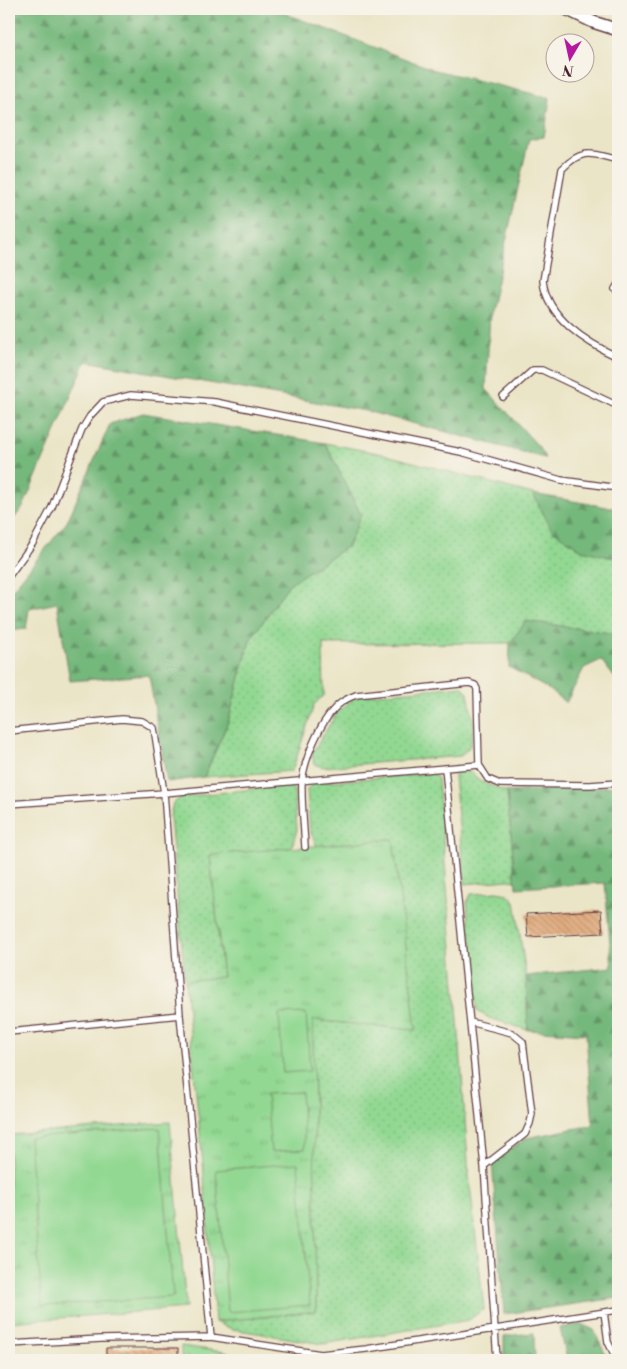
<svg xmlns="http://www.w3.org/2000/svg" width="627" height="1369" font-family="'Libre Bodoni',serif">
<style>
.grass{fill:url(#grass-dots);stroke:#6e7c5e}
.forest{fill:url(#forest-firs);stroke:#606c54}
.park{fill:url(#park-tufts);stroke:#6e7c5e}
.pitch{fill:#92d892;stroke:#6e7c5e}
.building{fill:url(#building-back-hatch)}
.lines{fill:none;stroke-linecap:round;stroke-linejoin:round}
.service-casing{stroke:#623d43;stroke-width:8}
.minor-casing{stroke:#623d43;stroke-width:14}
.service{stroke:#fff;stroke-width:5.5}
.minor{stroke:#fff;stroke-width:11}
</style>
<defs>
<pattern id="grass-dots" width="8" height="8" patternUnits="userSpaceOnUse" patternTransform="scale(1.25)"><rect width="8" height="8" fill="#92d892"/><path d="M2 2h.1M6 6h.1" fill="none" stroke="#7fb97e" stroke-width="1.8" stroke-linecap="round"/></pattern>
<pattern id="forest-firs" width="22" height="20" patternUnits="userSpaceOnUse" patternTransform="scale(1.25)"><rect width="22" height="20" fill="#75b87c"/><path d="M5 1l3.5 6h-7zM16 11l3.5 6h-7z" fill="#629566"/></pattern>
<pattern id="park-tufts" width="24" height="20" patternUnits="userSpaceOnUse" patternTransform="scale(1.25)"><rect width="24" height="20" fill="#92d892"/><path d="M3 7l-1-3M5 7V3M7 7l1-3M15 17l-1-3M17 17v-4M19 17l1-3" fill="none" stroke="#7fb97e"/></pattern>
<pattern id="building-back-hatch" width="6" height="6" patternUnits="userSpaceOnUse" patternTransform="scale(1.25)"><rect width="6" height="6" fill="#e1ac7f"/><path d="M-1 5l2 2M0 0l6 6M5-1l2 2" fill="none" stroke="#b88b68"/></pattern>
</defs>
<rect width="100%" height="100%" fill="#f7f3e8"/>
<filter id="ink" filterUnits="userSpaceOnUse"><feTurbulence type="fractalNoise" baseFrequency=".02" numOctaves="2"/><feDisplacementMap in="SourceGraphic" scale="10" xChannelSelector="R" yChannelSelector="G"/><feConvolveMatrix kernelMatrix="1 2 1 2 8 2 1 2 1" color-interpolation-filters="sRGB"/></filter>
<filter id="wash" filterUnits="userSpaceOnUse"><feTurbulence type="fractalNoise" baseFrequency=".0096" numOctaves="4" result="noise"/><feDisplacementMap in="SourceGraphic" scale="20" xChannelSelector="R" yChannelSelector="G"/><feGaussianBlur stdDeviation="1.12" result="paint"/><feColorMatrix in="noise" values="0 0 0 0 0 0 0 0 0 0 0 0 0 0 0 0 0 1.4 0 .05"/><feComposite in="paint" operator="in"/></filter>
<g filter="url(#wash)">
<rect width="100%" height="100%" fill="#ebe5c8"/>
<!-- grass -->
<path class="grass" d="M325,443l58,11 150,40 20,36 29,20 36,9v75l-92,-13 -16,22 -187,1 1,51 -10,10 -22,66 -88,6 24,-55 22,-82 39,-56 59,-38 13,-31z
M462,686l6,7 6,32 -4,21 -9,10 -137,11 -10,-3 -2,-11 25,-40 19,-17z
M458,770l13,3 11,9 25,10 9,89 -8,-1 -43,4 -11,-107z
M433,773l5,6 21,254 10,143 15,133 -15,11 -146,24 -91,-15 -17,-7 101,-11 -3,-291 102,10 -22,-190 -76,6 -7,-15 -3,-42 7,-6z
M287,785l7,5 3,40 -6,19 -81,7 13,122 -38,3 -15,-165 3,-13 9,-6z
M497,892l11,2 7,7 11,75 2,54 -39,-12 -12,-7 -10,-109 4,-8z"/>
<!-- forest -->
<path class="forest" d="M9,9h264l162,61 115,28 -6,39 -15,2 -39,173 -4,77 52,57 7,12 -179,-47 -280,-50 -63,146 -14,18z
M143,413l182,30 36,72 -13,31 -59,38 -39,56 -22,82 -24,55 -37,5 -18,-107 -79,6 -13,-78 -28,6 -3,20 -17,2v-37l58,-72 43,-98z
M533,494l85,15v50l-36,-9 -30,-20z
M526,621l92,13v48l-17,-22 -17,8 -18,35 -16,-13 -41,-23 1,-24z
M618,786v512l-114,16 -12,-152 34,-24 67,-13 -7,-91 -58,-4 -2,-54 86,-9 -7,-84 -89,5 -9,-96z
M581,1324l13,6 14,30h-24l-1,-2 -17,-3 -6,-27z
M534,1333l1,27h-31v-24z"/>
<!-- park -->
<path class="park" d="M393,839l23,191 -103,-10 3,291 -101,11 -12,-158 -18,-183 38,-4 -13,-122z
M170,1122l16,186 -177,14v-187z
M181,1346l101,14h-101z"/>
<!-- pitch -->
<path class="pitch" d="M306,1013l4,58 -27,2 -4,-59z
M301,1092l4,57 -34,3 -5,-58z
M160,1128l13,169 -131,9 -13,-168z
M298,1163l12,142 -82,7 -12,-142z"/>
<g id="blocks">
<!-- building -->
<path class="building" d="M601,910l2,23 -75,4 -2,-23z
M106,1348h72v12h-72z"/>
</g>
</g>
<g filter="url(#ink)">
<use href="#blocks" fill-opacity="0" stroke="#623d43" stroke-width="1"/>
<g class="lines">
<!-- service casing -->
<g class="service-casing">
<path id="service" d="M618,160c-26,-6 -35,-13 -56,9l-19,112c4,37 44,62 75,76
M615,289l3,-5
M503,397l30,-27h9l76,36
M9,576l24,-33 19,-36 30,-78 8,-13 13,-14 28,-7 84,7 246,50 100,28 57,8
M9,731l113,-12 20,2 12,7 10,65 16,222 31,322
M445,768l39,398 13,194
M9,804l155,-11 315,-28
M305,847c-1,-21 -4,-46 -3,-66 3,-24 20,-65 40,-79 4,-3 9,-5 14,-7l113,-12 6,2 2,4 2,76 9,14 12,5 90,1 28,-2
M470,1022l42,11 11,9 9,72 -2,9 -5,11 -41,32
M9,1032l171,-17
M604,1312l4,30 9,18
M9,1344l92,-5 110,-2 110,17 45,-5 252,-39"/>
</g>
<!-- minor casing -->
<g class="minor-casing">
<path id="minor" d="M566,9l27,13 25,8"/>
</g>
<!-- service -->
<use href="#service" class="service"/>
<!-- minor -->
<use href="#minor" class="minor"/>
</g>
</g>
<!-- margin -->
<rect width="627" height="1369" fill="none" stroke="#f7f3e8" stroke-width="30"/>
<!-- north arrow -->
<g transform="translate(570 58) rotate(189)"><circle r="24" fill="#f7f3e8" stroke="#b29e9c"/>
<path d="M0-4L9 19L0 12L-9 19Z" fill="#b5179e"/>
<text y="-8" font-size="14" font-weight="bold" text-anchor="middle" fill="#4a1f2b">N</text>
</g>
</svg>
